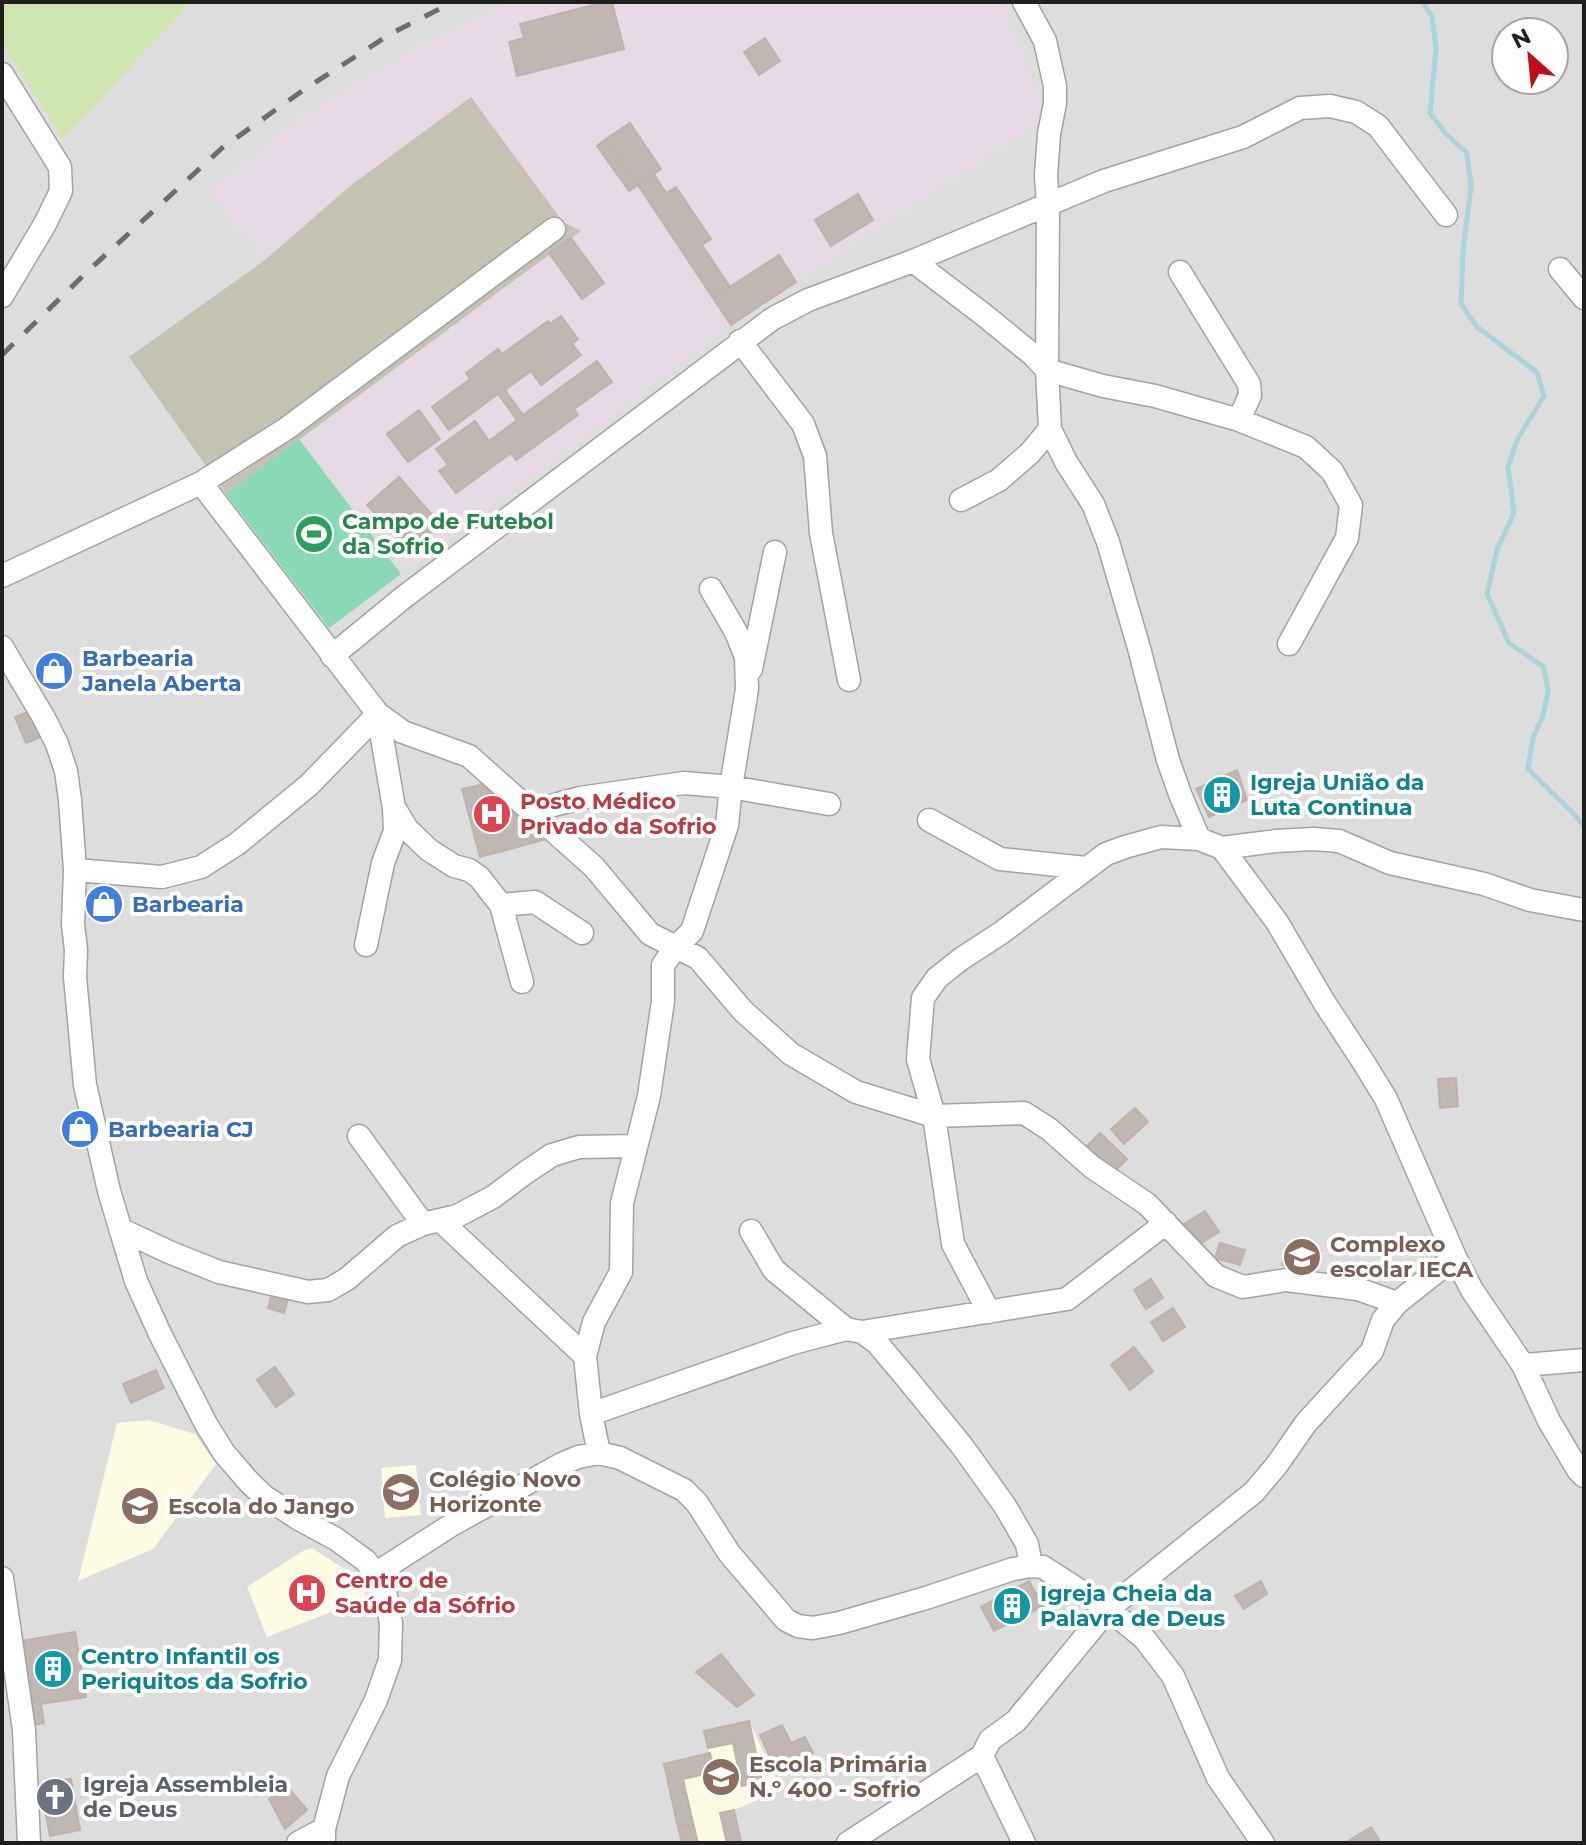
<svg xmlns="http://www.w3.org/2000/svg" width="1586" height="1845" font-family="Montserrat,sans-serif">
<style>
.residential{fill:#ddd;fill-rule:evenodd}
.industrial{fill:#e8d9e6}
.education{fill:#fdfbe2}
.construction{fill:#c4c2b2}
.grass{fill:#cfe6b0}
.pitch{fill:#89dab4}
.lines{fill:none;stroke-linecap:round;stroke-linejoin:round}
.stream{stroke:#aad3da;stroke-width:5}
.building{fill:#c0b7b3;stroke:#c0b2aa;stroke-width:2}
.minor-casing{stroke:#a3a3a3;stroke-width:25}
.minor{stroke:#fff;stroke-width:22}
.rail{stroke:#6d6d6d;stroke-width:5;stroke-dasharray:16 16;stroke-linecap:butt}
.labels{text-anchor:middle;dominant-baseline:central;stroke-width:8;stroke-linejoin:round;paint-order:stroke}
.leisure-label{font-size:22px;font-weight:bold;fill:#27864d;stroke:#fff;text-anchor:start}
.shop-label{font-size:22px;font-weight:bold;fill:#366cbe;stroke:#fff;text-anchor:start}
.culture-label{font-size:22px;font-weight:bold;fill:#0d838f;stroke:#fff;text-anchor:start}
.health-label{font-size:22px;font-weight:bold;fill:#be3a42;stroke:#fff;text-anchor:start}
.education-label{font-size:22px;font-weight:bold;fill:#785e54;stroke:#fff;text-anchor:start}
.worship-label{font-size:22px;font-weight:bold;fill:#5b616d;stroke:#fff;text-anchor:start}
</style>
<rect width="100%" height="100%" fill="#f0ece6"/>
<!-- residential -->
<path class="residential" d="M2,2h1582v1841h-1582zM1506,32h48v48h-48z"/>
<!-- industrial -->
<path class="industrial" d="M511,2h490l46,115 -316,208 -320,243 -112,-129 281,-208 -16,-8 -16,-20 -198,-17 -85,74 -55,-70 48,-39 47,-35 50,-32 79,-45z"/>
<!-- education -->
<path class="education" d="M148,1420l47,14 21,30 -63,85 -75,32 39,-158z
M416,1465l5,50 -36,3 -4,-50z
M312,1548l38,25 11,12 6,13 -100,39 -20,-50 56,-36z
M749,1721l32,69 -47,20 7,33h-59l-18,-79 45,-10 -5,-23z"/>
<!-- construction -->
<path class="construction" d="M471,97l92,125 18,9 -355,263 -97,-137 136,-97 85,-74z"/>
<!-- grass -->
<path class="grass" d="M2,2h189l-128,137 -61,-96z"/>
<!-- pitch -->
<path class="pitch" d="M299,439l102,135 -72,54 -103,-134z"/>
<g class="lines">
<!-- stream -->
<path class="stream" d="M1422,2l10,14 4,32 -6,65 16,21 21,19 4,33 -8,65 -2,53 16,23 60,45 7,24 -27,44 -9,27 6,46 -17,37 -10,44 22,49 35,24 4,24 -5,25 -10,21 -5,32 47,46 9,12"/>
</g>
<!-- building -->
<path class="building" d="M605,2h7l12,47 -107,27 -8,-34 15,-4 -4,-14z
M765,38l15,23 -21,14 -15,-23z
M630,123l31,46 -23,16 -32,-46z
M606,139l32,46 -9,6 -32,-45z
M654,174l12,19 10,-6 35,52 -9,6 28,42 -17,11 -75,-113z
M858,194l15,26 -42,26 -16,-26z
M571,238l33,45 -22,16 -33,-46z
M779,255l17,27 -65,43 -18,-27z
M561,316l17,23 -6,5 9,11 -40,30 -10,-14 -26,19 18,25 74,-54 15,21 -38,27 4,6 -62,45 -5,-7 -55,40 -17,-22 9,-6 -12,-16 39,-28 14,20 28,-21 -19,-26 -49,36 -17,-23 38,-28 -4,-6 32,-24 4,5 46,-33 2,3z
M419,410l21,29 -32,23 -21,-28z
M399,477l41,47 -31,27 -42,-46z
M54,662l8,17 -16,7 -8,-17z
M30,711l11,26 -15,6 -11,-26z
M1237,770l10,30 -38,17 -13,-28z
M483,784l60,56 -63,17 -18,-68z
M116,892l3,12 -9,2 3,11 -11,2 -5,-23z
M1456,1078l2,28 -18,2 -2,-29z
M1135,1108l13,14 -24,22 -13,-15z
M81,1112l4,24 -11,2 -5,-24z
M1100,1133l27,26 -15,15 -27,-26z
M1205,1211l14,21 -21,13 -14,-21z
M1307,1239l14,12 -22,25 -17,-12z
M1220,1243l25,7 -5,15 -25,-7z
M1151,1279l12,19 -17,11 -12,-19z
M272,1293l16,5 -4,15 -16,-5z
M1173,1308l12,19 -22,14 -12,-19z
M1134,1347l19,24 -23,19 -19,-25z
M275,1367l19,27 -18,13 -19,-27z
M156,1370l8,18 -33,15 -8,-19z
M1029,1581l14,25 -49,25 -13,-24z
M1261,1581l6,13 -23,15 -9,-13z
M75,1632l11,65 -45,7 3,19 -10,2 -13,-84z
M721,1654l33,41 -17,12 -41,-35z
M749,1721l13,60 -20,5 -9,-43 -25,5 -4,-17z
M782,1725l9,18 14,-6 8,16 -37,17 -16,-35z
M710,1753l4,19 -31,7 10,44 -15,4 -14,-63z
M71,1779l9,51 -30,6 -10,-52z
M286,1785l21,25 -22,19 -16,-30z
M734,1810l6,27 1,6h-14l-7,-30z
M693,1823l5,20h-16l-4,-16z
M1371,1827l10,16h-36z"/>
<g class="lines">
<!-- minor casing -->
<g class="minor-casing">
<path id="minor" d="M1024,2l21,39 10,45v17l-6,31 -3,41 2,30 -1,165 3,59 16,33 27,42 15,38 31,106 29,112 12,34 19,45 23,9 55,74 47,80 40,61 22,36 69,158 17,33 51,75 26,56 29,49 6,6
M2,74l58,93 1,24 -16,33 -43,72
M913,261l71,54 49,40 14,15 56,16 52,10 84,24 67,27 26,24 19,34 -4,33 -58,106
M1560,269l24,29
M1180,272l69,112 1,11 -11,25
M740,341l63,83 12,32 6,77 28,147
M201,483l177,231 25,18 66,24 125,111 56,67 26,13 -13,18v36l-14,95 -27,107 -1,69 -27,50 -9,34 6,58 8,39
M961,500l38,-20 31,-27 20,-24
M2,576l199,-93 85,-54 268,-200
M711,589l25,43 10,25 1,32 -16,98 -4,38 -35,106 -16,16 22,11 45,53 48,43 65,38 78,24 90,-3 25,16 43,38 55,37 69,72 27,11 43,-7 72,9 39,14
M2,647l42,71 13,26 9,27 4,29 5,70 -2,54 3,26 -1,27 10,108 24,106 27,90 24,53 46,90 18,29 26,30 15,14 34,22 37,20 30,22 9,13 11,22 5,27 -1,37 -14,40 -38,76 -14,53v14
M332,656l72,-59 368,-278 36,-19 105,-39 191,-80 139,-44 57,-29 30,-2 26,6 22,14 68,89
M751,669l24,-117
M395,809l12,20 22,21 25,16 15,4 10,7 22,28 21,77
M532,811l48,-13 104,-15 47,4 98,17
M929,820l71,39 86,9
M1222,848l54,-7 37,-2 26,2 51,22 94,21 46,16 54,10
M75,870l87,7 39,-10 36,-23 72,-59 69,-71
M501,905l34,-3 47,31
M366,945l17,-82 12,-32 -1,-23 -16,-94
M359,1136l64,88
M441,1221l144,135
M120,1229l49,23 50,20 89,20 20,-2 19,-11 50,-43 26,-12 34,-8 36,-19 32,-24 27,-18 27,-8 57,-1
M751,1231l23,39 72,59
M989,1312l-36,-68 -19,-128 -16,-57 5,-61 14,-20 24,-19 40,-26 105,-79 19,-7 36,-10 38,2
M862,1332l205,-33 99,-76
M1523,1365l61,-5
M591,1414l202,-71 53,-14 16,3 15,11 32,38 53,65 43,60 22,38 4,22
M375,1574l78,-50 109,-60 16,-7 21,-4 21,5 64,32 13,13 32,50 57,67 12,6 15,2 26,-5 87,-25 87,-29 18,-3 12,1 65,42 36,29 29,38 45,102 45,65
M2,1578l22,152 5,113
M982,1756l42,87
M298,1843l26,-14
M848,1843l134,-87 8,-16 26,-19 92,-112 146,-117 22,-26 30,-43 66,-72 11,-31 14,-17 58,-46"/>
</g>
<!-- minor -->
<use href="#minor" class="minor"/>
<!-- rail -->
<path class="rail" d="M2,355l87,-85 133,-122 83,-59 87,-56 61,-31"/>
</g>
<!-- icons -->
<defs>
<g id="stadium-disc" transform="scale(2)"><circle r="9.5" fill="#2e9e5b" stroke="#fff"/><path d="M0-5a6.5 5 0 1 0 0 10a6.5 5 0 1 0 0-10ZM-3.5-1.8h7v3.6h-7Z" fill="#fff"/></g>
<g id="shop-disc" transform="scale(2)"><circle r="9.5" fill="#3f7fe0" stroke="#fff"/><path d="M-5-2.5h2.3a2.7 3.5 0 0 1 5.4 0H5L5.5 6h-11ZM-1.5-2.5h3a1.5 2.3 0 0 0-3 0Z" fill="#fff"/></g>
<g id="building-disc" transform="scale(2)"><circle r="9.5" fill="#0f9aa8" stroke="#fff"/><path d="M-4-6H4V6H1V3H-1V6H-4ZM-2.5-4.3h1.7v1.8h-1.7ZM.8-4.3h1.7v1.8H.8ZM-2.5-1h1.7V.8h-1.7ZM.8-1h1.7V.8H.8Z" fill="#fff"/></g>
<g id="hospital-disc" transform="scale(2)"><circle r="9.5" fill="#e0444e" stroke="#fff"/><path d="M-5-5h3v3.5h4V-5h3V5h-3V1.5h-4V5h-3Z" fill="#fff"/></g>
<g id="school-disc" transform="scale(2)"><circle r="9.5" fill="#8d6e63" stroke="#fff"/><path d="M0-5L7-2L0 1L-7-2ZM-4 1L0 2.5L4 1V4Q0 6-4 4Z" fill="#fff"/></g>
<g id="university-disc" transform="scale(2)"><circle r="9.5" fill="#8d6e63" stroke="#fff"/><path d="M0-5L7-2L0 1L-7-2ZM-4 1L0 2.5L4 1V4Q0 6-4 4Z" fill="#fff"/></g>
<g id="church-disc" transform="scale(2)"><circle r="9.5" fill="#6b7280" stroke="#fff"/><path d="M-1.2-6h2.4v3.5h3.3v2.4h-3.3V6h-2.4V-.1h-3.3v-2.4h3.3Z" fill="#fff"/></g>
</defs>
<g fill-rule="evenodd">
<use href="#stadium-disc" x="314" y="534"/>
<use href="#shop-disc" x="54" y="671"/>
<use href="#building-disc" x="1222" y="795"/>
<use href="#hospital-disc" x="492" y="814"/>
<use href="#shop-disc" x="104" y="904"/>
<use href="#shop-disc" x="80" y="1129"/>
<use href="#school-disc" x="1302" y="1257"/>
<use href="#university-disc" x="401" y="1492"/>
<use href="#school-disc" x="140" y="1506"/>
<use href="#hospital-disc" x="307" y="1593"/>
<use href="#building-disc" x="1012" y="1606"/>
<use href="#building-disc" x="53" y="1669"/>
<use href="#school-disc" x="721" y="1777"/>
<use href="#church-disc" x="55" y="1797"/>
</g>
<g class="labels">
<!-- leisure labels -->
<g class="leisure-label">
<text x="342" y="521">Campo de Futebol<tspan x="342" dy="25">da Sofrio</tspan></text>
</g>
<!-- shop labels -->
<g class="shop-label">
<text x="82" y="658">Barbearia<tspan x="82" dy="25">Janela Aberta</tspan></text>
<text x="132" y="904">Barbearia</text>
<text x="108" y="1129">Barbearia CJ</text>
</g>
<!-- culture labels -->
<g class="culture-label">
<text x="1250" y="782">Igreja União da<tspan x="1250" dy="25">Luta Continua</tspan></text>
<text x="1040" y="1593">Igreja Cheia da<tspan x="1040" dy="25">Palavra de Deus</tspan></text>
<text x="81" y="1656">Centro Infantil os<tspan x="81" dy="25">Periquitos da Sofrio</tspan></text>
</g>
<!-- health labels -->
<g class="health-label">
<text x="520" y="801">Posto Médico<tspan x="520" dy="25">Privado da Sofrio</tspan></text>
<text x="335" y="1580">Centro de<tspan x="335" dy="25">Saúde da Sófrio</tspan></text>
</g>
<!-- education labels -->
<g class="education-label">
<text x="1330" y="1244">Complexo<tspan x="1330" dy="25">escolar IECA</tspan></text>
<text x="429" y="1479">Colégio Novo<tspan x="429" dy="25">Horizonte</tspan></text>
<text x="168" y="1506">Escola do Jango</text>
<text x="749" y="1764">Escola Primária<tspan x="749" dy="25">N.º 400 - Sofrio</tspan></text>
</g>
<!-- worship labels -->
<g class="worship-label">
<text x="83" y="1784">Igreja Assembleia<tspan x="83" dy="25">de Deus</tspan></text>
</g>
</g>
<!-- border -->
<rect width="1586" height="1845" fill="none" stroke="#1f1f1f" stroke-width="8"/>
<!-- north arrow -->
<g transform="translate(1530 56) rotate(333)"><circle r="38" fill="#ffffff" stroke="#a5a5a5" stroke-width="2"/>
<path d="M0-6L14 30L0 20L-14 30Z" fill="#c30c1a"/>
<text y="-12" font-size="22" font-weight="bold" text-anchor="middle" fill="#1f1f1f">N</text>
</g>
</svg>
